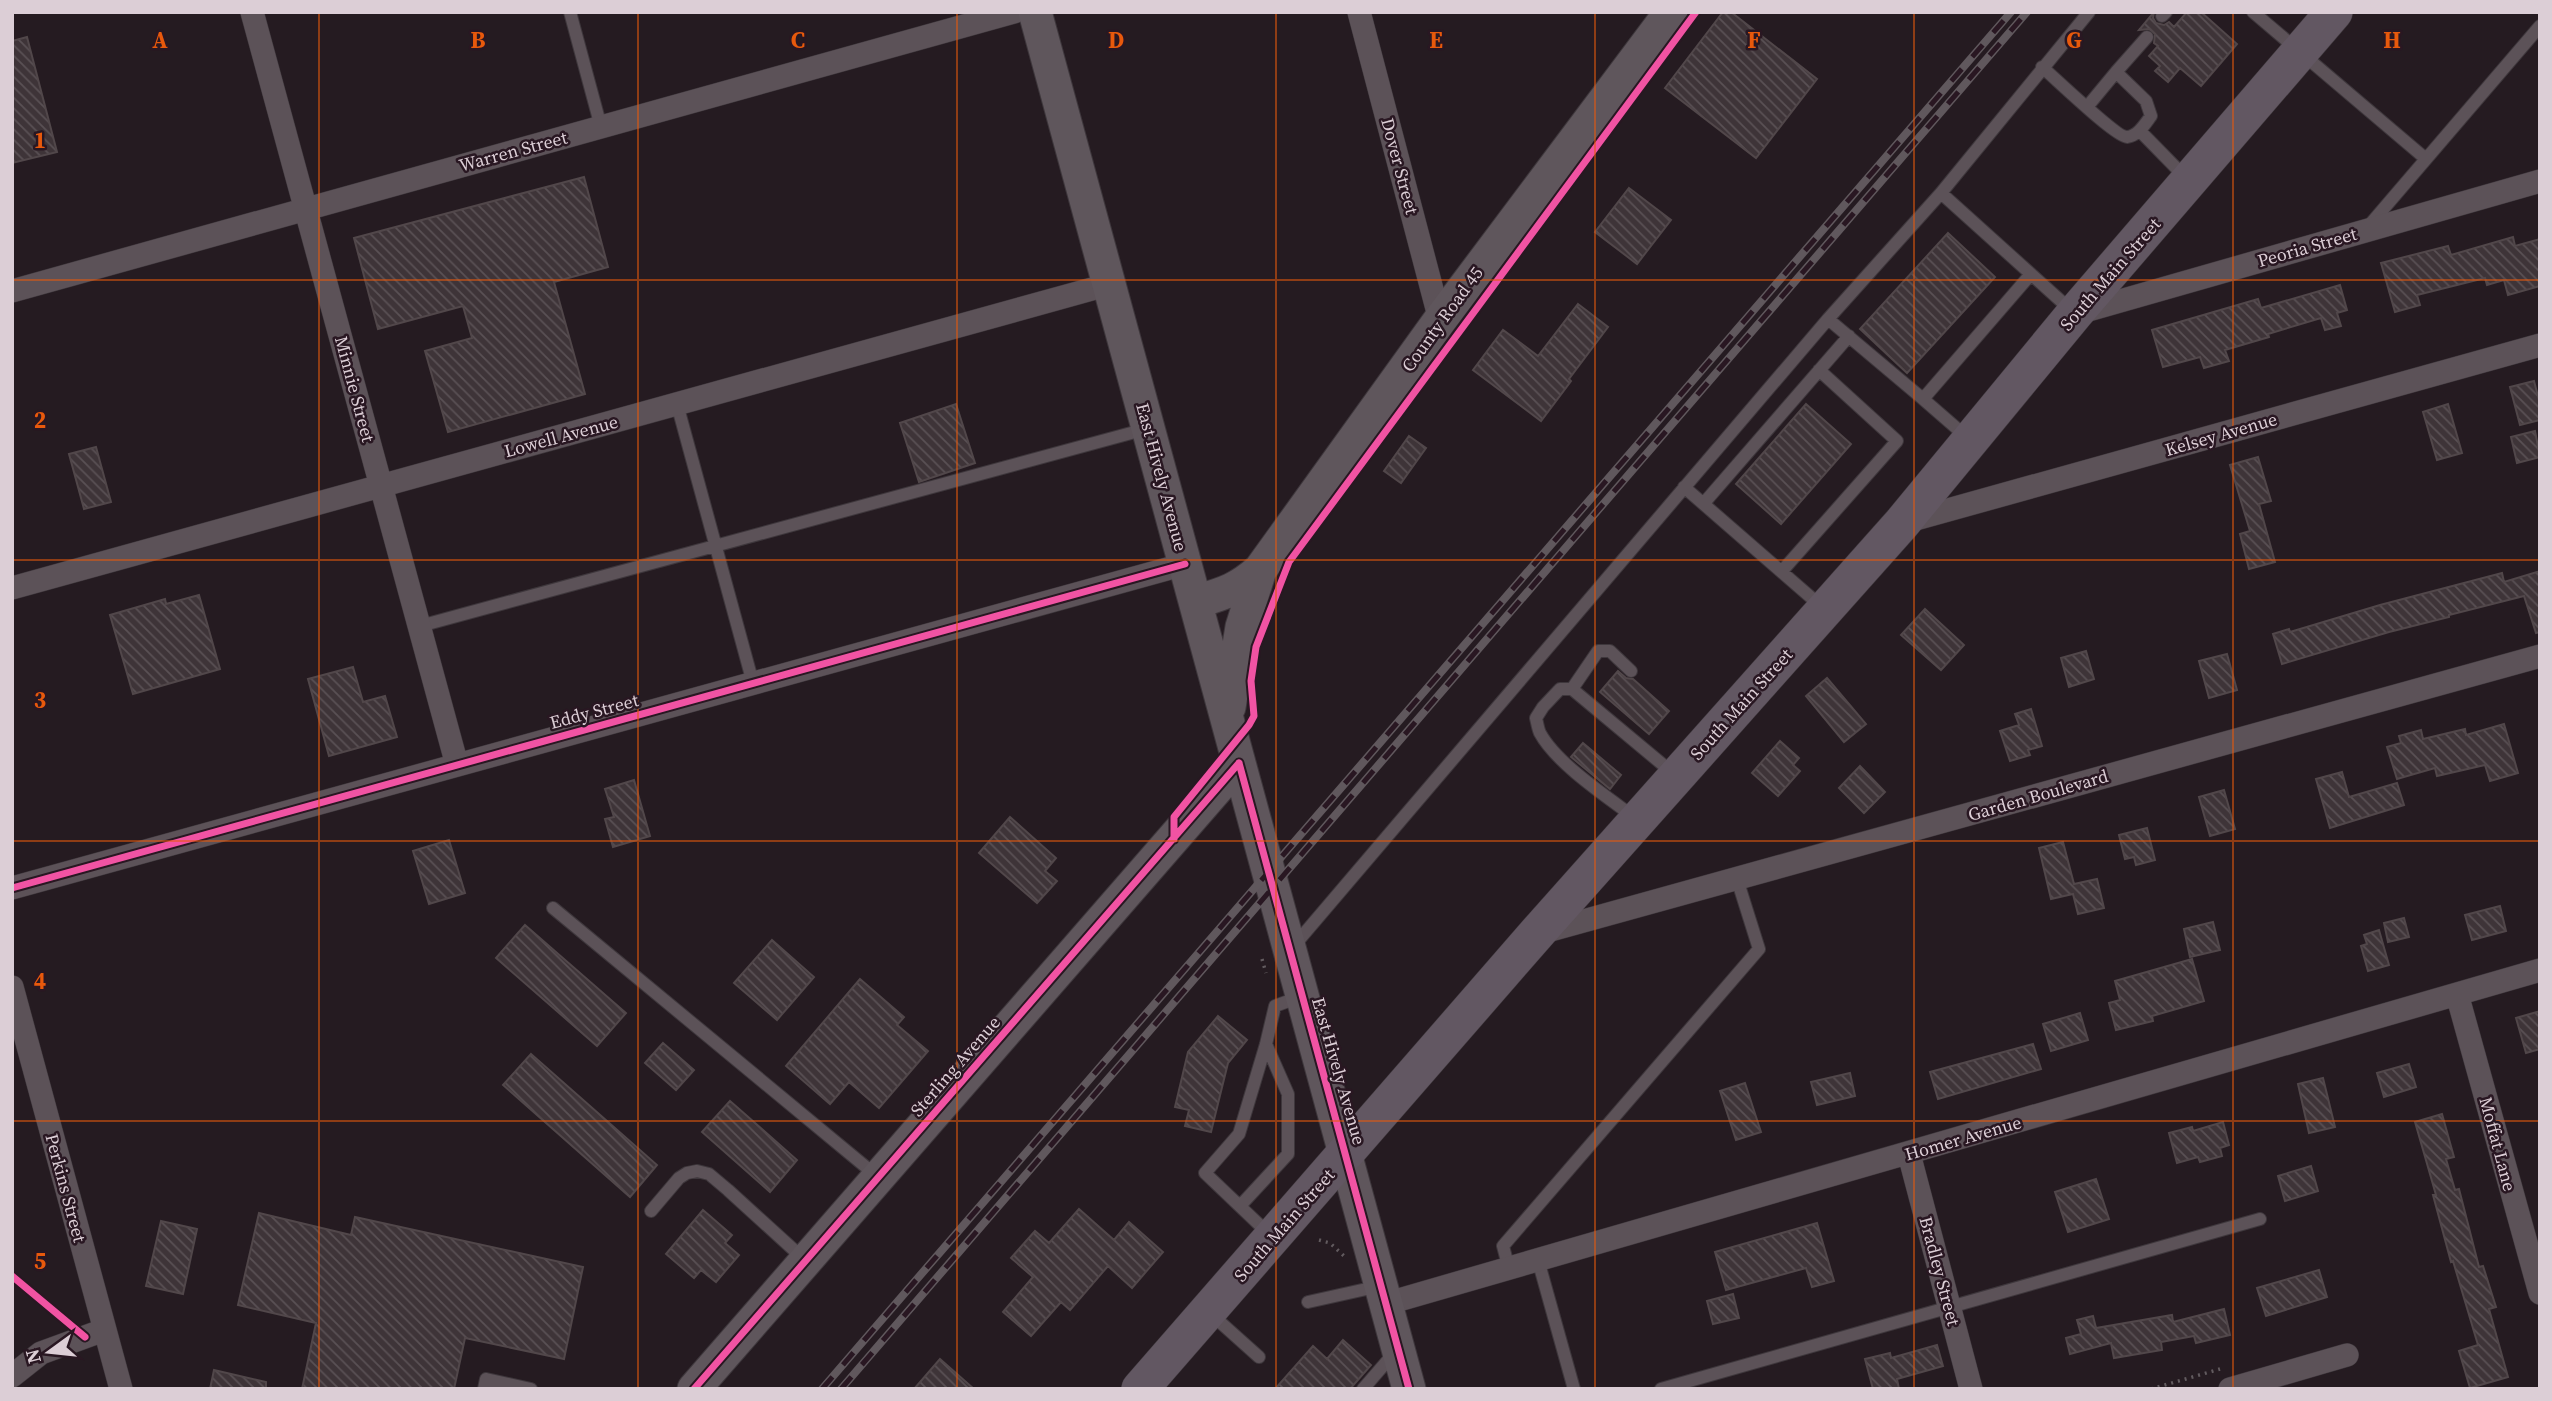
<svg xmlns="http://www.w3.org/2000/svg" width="2552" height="1401" font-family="'Source Serif 4',serif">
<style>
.building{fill:url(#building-back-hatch);stroke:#51474a;stroke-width:2}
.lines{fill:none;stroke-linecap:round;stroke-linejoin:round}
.lane-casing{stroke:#3e373c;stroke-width:14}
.street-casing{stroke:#3e373c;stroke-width:24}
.secondary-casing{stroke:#3e373c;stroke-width:35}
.primary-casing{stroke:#3e373c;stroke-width:38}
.path{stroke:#625b5f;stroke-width:3.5;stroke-dasharray:2 5;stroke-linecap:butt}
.lane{stroke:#5c5258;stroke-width:12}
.street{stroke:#5c5258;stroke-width:23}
.secondary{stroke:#5f565c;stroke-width:33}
.primary{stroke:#625762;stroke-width:37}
.rail-casing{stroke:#60585d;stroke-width:8}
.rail{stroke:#291722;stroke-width:5;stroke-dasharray:16;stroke-linecap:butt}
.cycleway-casing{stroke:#291722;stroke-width:11}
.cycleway{stroke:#f153a3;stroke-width:7}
.grid{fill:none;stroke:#e8590c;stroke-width:2;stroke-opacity:0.55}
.labels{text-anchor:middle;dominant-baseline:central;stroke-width:5;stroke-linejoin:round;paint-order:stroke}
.street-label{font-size:18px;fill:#dcced6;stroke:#291722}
.grid-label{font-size:23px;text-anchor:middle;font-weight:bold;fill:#e8590c;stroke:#291722;stroke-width:5;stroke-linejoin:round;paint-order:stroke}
</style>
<defs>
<pattern id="building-back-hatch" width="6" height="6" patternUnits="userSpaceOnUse" patternTransform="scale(1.75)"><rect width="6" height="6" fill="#3e3438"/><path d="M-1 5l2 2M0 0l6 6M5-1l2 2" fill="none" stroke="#595054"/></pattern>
</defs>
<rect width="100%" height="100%" fill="#251b21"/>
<!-- building -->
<path class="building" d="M1723,12h8l86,67 -61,79 -91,-70z
M2154,12l-1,6 3,5 8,2 5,-3 5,5 13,-15h14l36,32 -36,42 -21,-18 -12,14 -13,-11 5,-5 -11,-10 9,-10 -4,-3 1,-9 -6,-5 -10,1z
M27,37l30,115 -45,11v-122z
M584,177l24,90 -54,15 31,112 -137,38 -23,-81 47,-13 -9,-32 -85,23 -24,-91z
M1629,188l42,32 -34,44 -42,-32z
M1948,233l47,44 -88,96 -47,-44z
M2513,237l2,9 25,-7v47l-32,9 -4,-15 -17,5 -2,-7 -68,17 3,10 -25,7 -14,-49 67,-17 3,9z
M2340,285l7,25 -10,3 4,13 -16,4 -4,-12 -53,16 1,3 -44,13 4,11 -25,7 -4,-11 -37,10 -11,-37 106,-31 3,9z
M1578,304l30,23 -39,52 2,2 -30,40 -68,-51 30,-40 35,26z
M2534,381l6,23v16l-20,5 -10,-38z
M956,404l19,59 -56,19 -19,-59z
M1806,404l45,40 -70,80 -45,-40z
M2448,404l14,49 -25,7 -14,-48z
M2535,431l5,26 -23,6 -6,-26z
M1409,436l17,12 -25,35 -17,-12z
M96,447l15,55 -27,7 -15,-55z
M2258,457l13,44 -12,3 16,58 -26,7 -9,-35 10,-3 -20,-66z
M2540,571v61l-4,1 -12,-37 -75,19v2l-60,15 -107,32 -9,-30 16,-5 1,3 90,-27 122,-32 2,9z
M199,595l21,74 -87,25 -23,-79 55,-16 1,5z
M1925,609l39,36 -23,25 -40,-35z
M2086,651l8,28 -25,8 -8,-29z
M2227,654l10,36 -28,8 -10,-37z
M353,667l10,35 22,-6 12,41 -68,19 -21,-77z
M1618,671l8,7 7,1 36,32 -20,23 -49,-42z
M1827,678l39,46 -22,18 -38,-46z
M2031,709l11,37 -14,4 2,5 -20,6 -10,-30 19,-6 -4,-11z
M2504,724l14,49 -28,8 -5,-16 -48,11 -2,-8 -38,11 -10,-32 14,-4 -2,-7 22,-6 2,9 42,-10 1,6z
M1780,741l19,17 -6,7 7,6 -22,25 -26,-23z
M1583,743l38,32 -11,14 -39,-32z
M1860,766l25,26 -21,21 -25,-25z
M2342,772l7,25 48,-14 7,22 -74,23 -14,-49z
M634,780l16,56 -37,11 -8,-28 9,-2 -9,-28z
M2224,790l11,39 -25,7 -11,-39z
M1010,817l46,41 -11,13 12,10 -20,22 -58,-50z
M2147,828l8,32 -19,5 -2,-8 -9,2 -6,-24z
M449,840l16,53 -36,11 -16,-53z
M2063,842l11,42 23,-5 7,29 -26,6 -5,-20 -22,5 -12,-51z
M2500,906l6,25 -34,9 -7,-25z
M2404,918l5,19 -21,5 -4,-19z
M2213,922l7,28 -30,7 -6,-28z
M525,925l101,88 -29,33 -101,-88z
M2379,930l10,35 -21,6 -7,-25 6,-2 -3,-9z
M772,940l42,37 -37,43 -43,-37z
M2192,959l12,42 -52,15 1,5 -37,9 -7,-27 11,-3 -5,-19z
M860,979l44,38 -7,8 31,26 -49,57 -30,-26 -19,22 -44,-38z
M2540,1011v38l-14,4 -10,-35z
M2080,1013l8,27 -37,11 -8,-27z
M1218,1016l29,24 -19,23 -17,69 -26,-6 4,-16 -14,-3 13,-55z
M663,1043l31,27 -18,20 -31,-27z
M2033,1044l8,25 -103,30 -8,-27z
M531,1054l126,111 -27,32 -127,-112z
M2409,1064l7,23 -32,10 -7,-24z
M1850,1073l5,23 -38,9 -6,-23z
M2323,1078l12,49 -26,6 -11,-49z
M1745,1083l16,49 -25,8 -16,-49z
M730,1101l67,59 -27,32 -68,-60z
M2442,1114l12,43 -8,2 9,31 4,-1 20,78 4,-1 13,41 -7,2 19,68 -38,11 -11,-37 19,-6 -25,-84 -2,1 -18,-67h3l-21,-73z
M2223,1122l6,23 -9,3 2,8 -22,6 -2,-5 -21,6 -8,-30 23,-6 1,4z
M2311,1166l7,25 -33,10 -7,-25z
M2096,1179l13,40 -41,13 -13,-40z
M1079,1209l35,31 15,-18 34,30 -31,36 -24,-22 -38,44 -9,-8 -30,34 -28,-24 30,-35 -22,-19 24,-27 14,12z
M703,1210l29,25 -7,8 14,12 -23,27 -15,-12 -7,8 -28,-24z
M259,1213l92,22 4,-18 228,50 -19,92 -99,-21 -11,51h-152l14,-66 -78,-18z
M161,1221l36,8 -14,65 -37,-8z
M1817,1223l17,58 -22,6 -6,-19 -80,22 -11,-38z
M2319,1270l8,27 -61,19 -9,-28z
M1733,1294l6,24 -26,6 -6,-23z
M2224,1309l6,26 -34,8 -2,-7 -33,6 1,8 -48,8 -3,-15 -41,11 -4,-16 15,-4 -4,-14 16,-4 3,12 76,-13 1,7z
M1343,1340l28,25 -21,24h-75l38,-43 14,13z
M1937,1345l6,21 -46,13 2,10h-26l-8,-30 25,-6 1,5z
M940,1359l34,30h-60z
M214,1370l52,12v7h-56z"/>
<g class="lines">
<!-- lane casing -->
<g class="lane-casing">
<path id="lane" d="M570,12l31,115
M2253,12l173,147
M2162,16l4,-4
M2042,67c13,11 74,70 85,70 11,-1 18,-13 24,-21l-5,-15 -30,-29 -29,35
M2116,72l31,-35
M2140,131l47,48
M1941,193l131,118
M2367,228l173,-202
M1828,319l95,80
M677,404l76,279
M1969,439l-46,-40 108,-125
M1684,487l138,120
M1704,503l145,-167
M1782,571l115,-130 -78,-71
M420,626l726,-197
M1572,689l26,-38h12l21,20
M1634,817c-27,-20 -78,-54 -94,-84 -2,-4 -3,-11 -4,-15l7,-11 17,-18h12l102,85
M553,908l325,269
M1292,948l536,-629 113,-126 148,-181
M1240,1206l48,-52v-60l-22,-50
M651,1211l28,-33 8,-5 10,-2 12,3 19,16 78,71
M1270,1235l-65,-62 34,-39 27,-90 9,-38 27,-10
M1538,1260l36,129
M1509,1269l-6,-23 256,-297 -22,-70
M1308,1302l72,-16
M1211,1314l48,43
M484,1389l2,-10 45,10
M1363,1389l32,-37
M1661,1389l599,-170"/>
</g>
<!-- street casing -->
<g class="street-casing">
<path id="street" d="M252,12l205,753
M1359,12l81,308
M12,291l1002,-279
M2078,313l462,-132
M1905,522l635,-177
M12,588l1098,-304
M12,888l1173,-324
M1540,933l1000,-277
M12,987l109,402
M2457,994l83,299
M1909,1154l62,235
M1385,1304l1155,-334
M12,1376l29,-23 63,-23
M2230,1389l117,-34"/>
</g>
<!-- secondary casing -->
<g class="secondary-casing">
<path id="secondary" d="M1035,12l374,1377
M1196,602c29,-9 41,-12 64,-32l180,-250 231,-308
M1229,707l13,-80 18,-57
M694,1389l545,-626"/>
</g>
<!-- primary casing -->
<g class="primary-casing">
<path id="primary" d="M1140,1389l397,-456 365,-410 173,-210 259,-301"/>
</g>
<!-- path -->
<path class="path" d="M1262,959l4,14
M1319,1240l11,3 14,13
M2151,1389l69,-20"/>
<!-- lane -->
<use href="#lane" class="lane"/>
<!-- street -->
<use href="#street" class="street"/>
<!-- secondary -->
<use href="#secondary" class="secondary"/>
<!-- primary -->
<use href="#primary" class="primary"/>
<!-- rail casing -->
<g class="rail-casing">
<path id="rail" d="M822,1389l1189,-1377
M841,1389l1186,-1377"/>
</g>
<!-- rail -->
<use href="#rail" class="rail"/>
<!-- cycleway casing -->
<g class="cycleway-casing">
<path id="cycleway" d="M1239,763l170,626
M1174,839v-22l75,-92 5,-9 -3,-35 5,-34 33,-85 407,-550
M12,888l1173,-324
M12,1276l73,61
M694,1389l545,-626"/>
</g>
<!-- cycleway -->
<use href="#cycleway" class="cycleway"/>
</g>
<!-- grid -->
<path class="grid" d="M319,12v1377M638,12v1377M957,12v1377M1276,12v1377M1595,12v1377M1914,12v1377M2233,12v1377M12,280h2528M12,560h2528M12,841h2528M12,1121h2528"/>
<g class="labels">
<!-- street labels -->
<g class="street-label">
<text transform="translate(513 151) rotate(-15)">Warren Street</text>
<text transform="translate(1400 166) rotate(75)">Dover Street</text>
<text transform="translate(2307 247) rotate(-16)">Peoria Street</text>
<text transform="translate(2110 274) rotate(-49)">South Main Street</text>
<text transform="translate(1442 319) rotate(-54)">County Road 45</text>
<text transform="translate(355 389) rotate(75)">Minnie Street</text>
<text transform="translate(2221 434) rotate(-16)">Kelsey Avenue</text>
<text transform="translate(561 436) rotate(-15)">Lowell Avenue</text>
<text transform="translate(1162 477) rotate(75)">East Hively Avenue</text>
<text transform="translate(1741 704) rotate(-48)">South Main Street</text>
<text transform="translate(594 711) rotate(-15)">Eddy Street</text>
<text transform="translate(2038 795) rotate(-16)">Garden Boulevard</text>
<text transform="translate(955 1066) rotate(-49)">Sterling Avenue</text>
<text transform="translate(1339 1071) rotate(74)">East Hively Avenue</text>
<text transform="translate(1963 1138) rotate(-16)">Homer Avenue</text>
<text transform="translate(2498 1144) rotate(75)">Moffat Lane</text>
<text transform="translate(66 1188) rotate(75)">Perkins Street</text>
<text transform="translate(1284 1225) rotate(-49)">South Main Street</text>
<text transform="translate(1940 1271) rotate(75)">Bradley Street</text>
</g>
</g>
<g class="grid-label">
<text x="160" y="48">A</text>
<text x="478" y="48">B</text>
<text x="798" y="48">C</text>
<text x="1116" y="48">D</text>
<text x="1436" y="48">E</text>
<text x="1754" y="48">F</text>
<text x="2074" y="48">G</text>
<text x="2392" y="48">H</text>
<text x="40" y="148">1</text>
<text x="40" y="428">2</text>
<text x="40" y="708">3</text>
<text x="40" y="989">4</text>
<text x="40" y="1269">5</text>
</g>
<!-- border -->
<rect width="2552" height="1401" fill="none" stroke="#dcced6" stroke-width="28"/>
<!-- north arrow -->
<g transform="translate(49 1352) rotate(255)" stroke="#291722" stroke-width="5" paint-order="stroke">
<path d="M0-5L12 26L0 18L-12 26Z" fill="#dcced6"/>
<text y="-10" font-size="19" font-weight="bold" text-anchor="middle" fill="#dcced6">N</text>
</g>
</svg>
